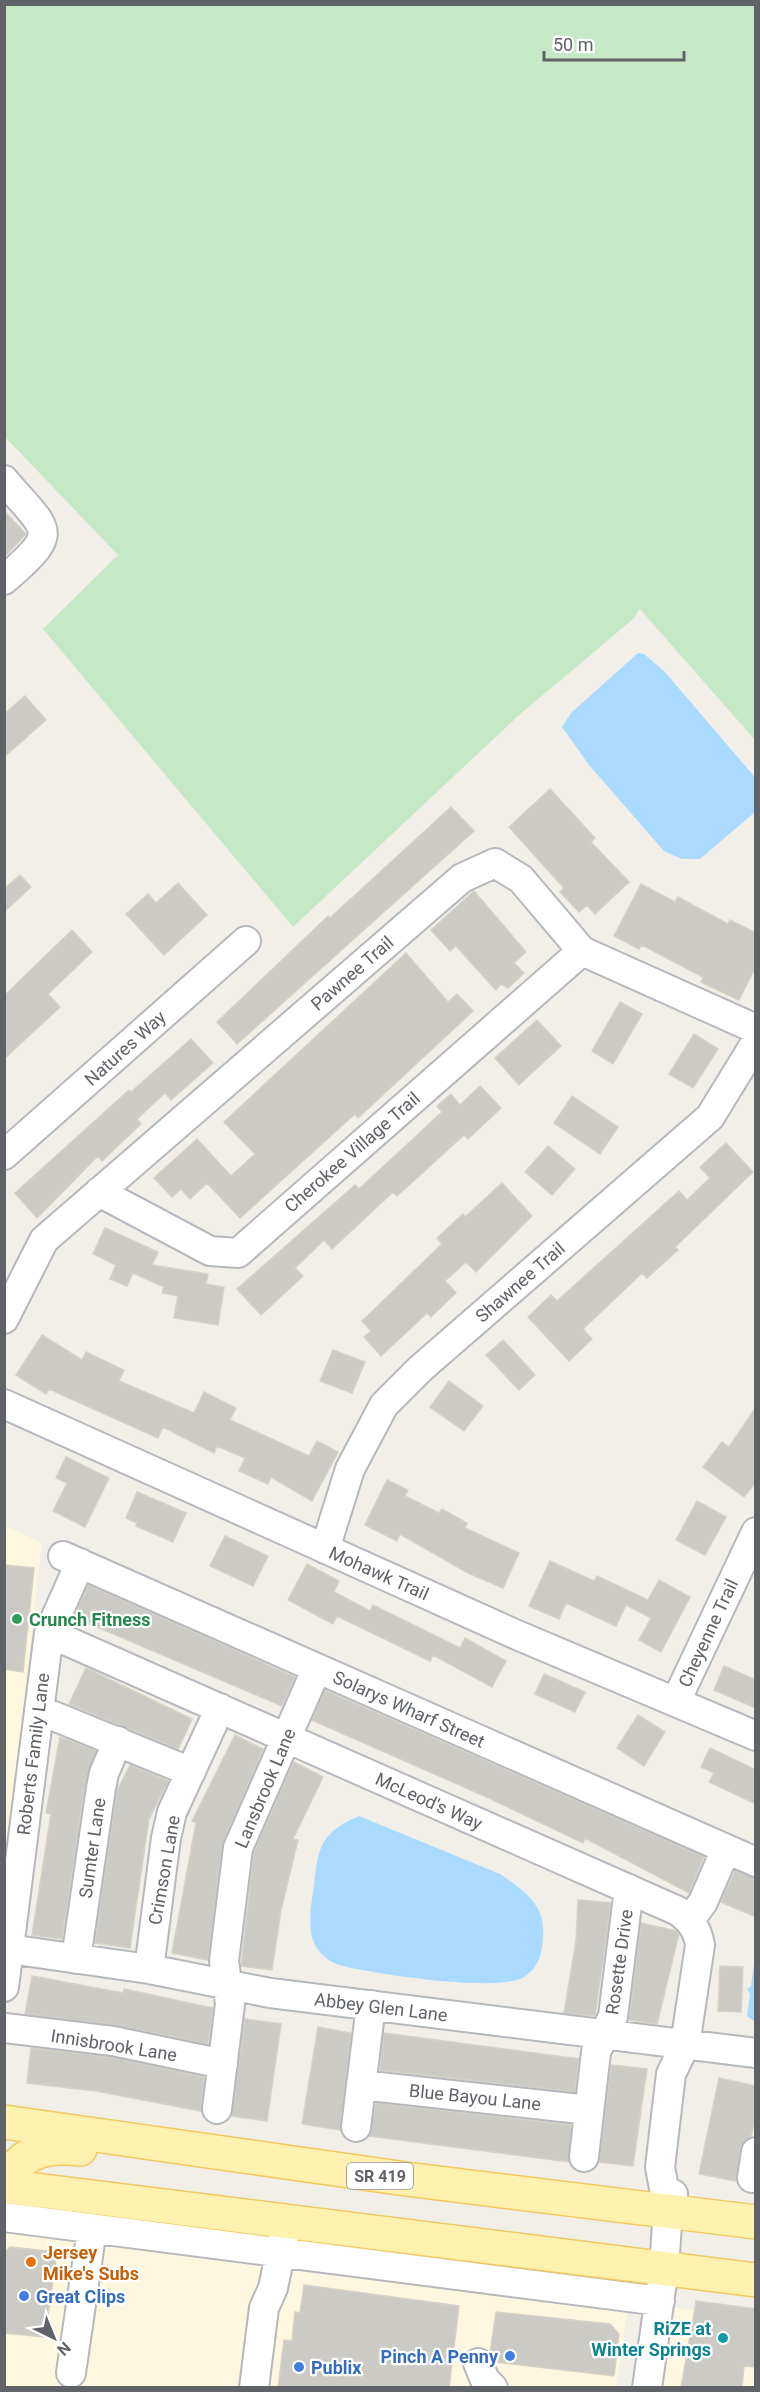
<svg xmlns="http://www.w3.org/2000/svg" width="760" height="2392" font-family="Roboto,sans-serif">
<style>
.commercial{fill:#fef7e0}
.green{fill:#c5e8c5}
.water{fill:#aadaff}
.building{fill:#cccac5;stroke:#d6d1c6;stroke-width:1.5}
.lines{fill:none;stroke-linecap:round;stroke-linejoin:round}
.minor-casing{stroke:#b5b8bc;stroke-width:32}
.major-casing{stroke:#f2c960;stroke-width:36}
.minor{stroke:#fff;stroke-width:28}
.major{stroke:#fff2af;stroke-width:33}
.leisure-dot{fill:#2e9e5b;stroke:#fff;stroke-width:2}
.food-dot{fill:#e8710a;stroke:#fff;stroke-width:2}
.shop-dot{fill:#3f7fe0;stroke:#fff;stroke-width:2}
.culture-dot{fill:#0f9aa8;stroke:#fff;stroke-width:2}
.labels{text-anchor:middle;dominant-baseline:central;stroke-width:4.5;stroke-linejoin:round;paint-order:stroke}
.shield{fill:#fff;stroke:#8f9295;stroke-width:1.5}
.shield-label{font-size:16px;font-weight:bold;fill:#5f6368}
.street-label{font-size:18px;fill:#5f6368;stroke:#fff}
.leisure-label{font-size:18px;font-weight:bold;fill:#27864d;stroke:#fff;text-anchor:start}
.food-label{font-size:18px;font-weight:bold;fill:#c56008;stroke:#fff;text-anchor:start}
.shop-label{font-size:18px;font-weight:bold;fill:#366cbe;stroke:#fff;text-anchor:start}
.culture-label{font-size:18px;font-weight:bold;fill:#0d838f;stroke:#fff;text-anchor:end}
</style>
<rect width="100%" height="100%" fill="#f1efe8"/>
<!-- commercial -->
<path class="commercial" d="M5,1526l37,17 -37,321z
M5,2222l623,85 -12,80 -611,1z
M669,2307l86,11v69l-96,1z"/>
<!-- green -->
<path class="green" d="M5,4l750,1v735l-115,-131 -7,10 -115,97 -225,211 -250,-298 75,-74 -113,-118z"/>
<!-- water -->
<path class="water" d="M638,653l6,1 20,17 89,104 2,5v32l-55,47h-18l-18,-8 -75,-86 -27,-38 9,-14z
M359,1816l141,58c25,17 46,31 43,64 -1,16 -4,29 -19,39 -26,16 -148,-3 -181,-11 -9,-2 -17,-7 -23,-14 -15,-16 -9,-46 -6,-66 4,-39 7,-54 45,-70z
M754,1964l2,1 -1,57 -8,-6 3,-22 -3,-5 4,-3z"/>
<!-- building -->
<path class="building" d="M4,511l22,23 -22,23z
M25,696l21,24 -42,37v-43z
M550,789l45,49 -4,4 38,40 -34,32 -8,-9 -8,7 -19,-20 4,-4 -55,-61z
M451,807l23,24 -237,213 -20,-22 111,-106 2,2z
M20,875l11,12 -27,25v-23z
M178,883l29,32 -43,40 -38,-41 22,-20 8,9z
M641,884l34,18 3,-5 50,27 2,-4 26,13v33l-17,34 -38,-18 2,-5 -61,-32 -3,4 -25,-13z
M474,891l52,61 -12,11 10,10 -16,15 -7,-4 -5,6 -40,-44 -6,5 -19,-21z
M72,930l20,22 -44,42 12,13 -56,52v-63z
M406,953l42,49 9,-8 16,17 -115,107 -3,-4 -115,104 -33,-35 -17,16 -9,-10 -9,8 -18,-19 43,-39 34,37 24,-22 -31,-32z
M620,1002l22,12 -29,50 -21,-13z
M537,1020l24,26 -42,39 -24,-27z
M694,1034l24,15 -25,39 -24,-14z
M191,1039l22,24 -42,37 -6,-7 -28,26 4,5 -39,37 -4,-5 -61,62 -22,-25 114,-103 2,2z
M480,1086l21,22 -33,31 -4,-4 -67,61 -4,-4 -61,57 -8,-9 -29,28 8,8 -42,39 -24,-26 118,-104 4,4 83,-77 -5,-6 14,-12 9,11z
M572,1096l46,31 -18,27 -46,-31z
M726,1143l27,29 -78,75 3,3 -31,28 -5,-5 -59,56 9,10 -23,22 -41,-44 23,-22 6,6 122,-110 8,9 23,-22 -10,-11z
M548,1146l27,23 -23,26 -27,-23z
M502,1183l30,33 -56,56 -10,-10 -21,19 11,12 -25,24 -4,-4 -46,43 -17,-19 7,-6 -9,-10 80,-77 -5,-6 26,-24 2,3z
M105,1228l53,24 -6,13 56,9 -2,10 18,3 -6,38 -44,-7 4,-22 -16,-3 2,-6 -31,-14 -6,13 -17,-7 6,-14 -23,-11z
M42,1335l40,25 4,-8 38,18 -5,11 75,32 10,-21 32,16 -6,12 79,36 8,-15 21,11 -26,49 -41,-24 -3,7 -29,-13 6,-13 -28,-12 -3,7 -51,-26 -5,11 -109,-49 -3,5 -30,-19z
M503,1340l32,35 -16,15 -33,-35z
M333,1350l32,12 -13,31 -32,-12z
M449,1381l34,25 -19,25 -34,-24z
M756,1407v75l-12,15 -41,-30 19,-25 7,5z
M66,1457l43,21 -24,49 -32,-16 14,-28 -11,-5z
M387,1480l21,10 -3,6 34,17 3,-4 25,14 -2,5 54,25 -16,35 -35,-15 -68,-39 -3,7 -32,-16z
M137,1492l49,21 -13,29 -37,-16 1,-3 -11,-5z
M697,1501l29,16 -21,38 -29,-15z
M225,1536l43,20 -15,30 -43,-20z
M550,1561l44,20 3,-5 51,24 11,-20 31,17 -29,55 -22,-12 12,-22 -25,-13 -10,21 -50,-23 -7,16 -30,-13z
M307,1564l32,17 -5,11 36,19 3,-6 87,43 5,-10 41,23 -14,26 -59,-32 -3,6 -93,-45 -4,8 -45,-24z
M4,1565l30,3 -11,104 -19,-3z
M88,1585l207,92 -13,29 -208,-89z
M724,1666l32,14v28l-42,-18z
M86,1668l106,51 -14,30 -109,-45z
M544,1674l41,18 -10,20 -40,-18z
M325,1690l379,167 -15,36 -104,-55 -2,5 -92,-44 -179,-79z
M638,1715l27,17 -21,34 -27,-18z
M235,1735l28,14 -41,97 -14,114 -36,-7 24,-130 -4,-2z
M60,1737l36,14 -11,34 -23,154 -30,-4 19,-121 -5,-1z
M710,1748l46,22v34l-47,-22 5,-9 -13,-6z
M294,1762l29,15 -30,62 5,1 -17,70 -9,60 -31,-4 13,-114z
M130,1765l38,16 -19,38 -19,129 -35,-5 22,-152z
M735,1871l21,7v39l-35,-15z
M578,1900l33,3 -16,113 -31,-3 12,-72z
M641,1923l35,8 3,3 -22,90 -28,-4z
M720,1966l23,1 -2,45 -23,-1z
M32,1976l91,17 1,-4 89,19 -5,36 -93,-19 -90,-11z
M245,2019l36,5 -14,97 -35,-5z
M318,2027l33,6 -11,97 -38,-6z
M384,2033l195,26 -4,33 -195,-22z
M31,2048l79,9 94,20 -3,34 -105,-20 -69,-8z
M611,2065l36,4 -14,97 -34,-4z
M719,2078l37,8v29l-5,21 -7,5 -4,8 -4,32 -37,-7z
M376,2103l195,22 -2,37 -200,-26z
M10,2247l47,5 -12,85 -41,-4v-80z
M304,2285l155,21 -10,82h-171l6,-48 8,1 3,-29 5,1z
M696,2301l60,8v58l-12,-1 -2,22h-61z
M496,2312l114,12 9,10 -5,42 -119,-14 -5,-9z"/>
<g class="lines">
<!-- minor casing -->
<g class="minor-casing">
<path id="minor" d="M4,480c45,53 58,50 0,100
M4,1155l242,-214
M99,1192l111,59 28,2 344,-302
M4,1319l40,-79 418,-362 33,-15 26,16 61,72 174,78
M4,1404l513,231 239,101
M325,1549l25,-80 34,-64 36,-36 290,-252 46,-75
M63,1556l693,306
M49,1633l629,278c13,10 19,17 22,34l-15,100 -14,29 -11,93 8,43
M676,1701l80,-169
M39,1710l152,62
M690,1920l13,-18 23,-53
M9,1949l140,20 121,24 486,60
M76,1959l25,-171 3,-15 14,-32
M149,1969l17,-131 6,-26 48,-104
M4,1987l45,-354 31,-70
M5,2028l108,13 110,23
M361,2085l228,25
M217,2109l13,-105 -6,-43 14,-113 79,-180
M356,2127l15,-122
M584,2157l12,-105 17,-36 16,-127
M752,2178l4,-26
M4,2217l656,84
M478,2363l7,17 8,8
M71,2373l21,-144
M254,2388l10,-80 9,-20 11,-53
M647,2388l17,-120 4,-58 5,-16"/>
</g>
<!-- major casing -->
<g class="major-casing">
<path id="major" d="M4,2122l402,57 350,43
M4,2182c18,-31 43,-37 76,-33
M4,2186l752,94"/>
</g>
<!-- minor -->
<use href="#minor" class="minor"/>
<!-- major -->
<use href="#major" class="major"/>
</g>
<!-- markers -->
<circle class="leisure-dot" cx="17" cy="1619" r="6"/>
<circle class="food-dot" cx="31" cy="2262" r="6"/>
<g class="shop-dot">
<circle cx="24" cy="2296" r="6"/>
<circle cx="510" cy="2356" r="6"/>
<circle cx="299" cy="2367" r="6"/>
</g>
<circle class="culture-dot" cx="723" cy="2338" r="6"/>
<g class="labels">
<!-- shield labels -->
<rect class="shield" x="347" y="2163" width="66" height="26" rx="4.5"/>
<g class="shield-label">
<text x="380" y="2176">SR 419</text>
</g>
<!-- street labels -->
<g class="street-label">
<text transform="translate(352 973) rotate(-41)">Pawnee Trail</text>
<text transform="translate(125 1048) rotate(-42)">Natures Way</text>
<text transform="translate(352 1152) rotate(-41)">Cherokee Village Trail</text>
<text transform="translate(520 1282) rotate(-41)">Shawnee Trail</text>
<text transform="translate(379 1573) rotate(24)">Mohawk Trail</text>
<text transform="translate(708 1633) rotate(-65)">Cheyenne Trail</text>
<text transform="translate(409 1709) rotate(24)">Solarys Wharf Street</text>
<text transform="translate(33 1754) rotate(-83)">Roberts Family Lane</text>
<text transform="translate(265 1788) rotate(-67)">Lansbrook Lane</text>
<text transform="translate(429 1801) rotate(24)">McLeod's Way</text>
<text transform="translate(92 1848) rotate(-82)">Sumter Lane</text>
<text transform="translate(164 1870) rotate(-80)">Crimson Lane</text>
<text transform="translate(619 1962) rotate(-82)">Rosette Drive</text>
<text transform="translate(381 2007) rotate(7)">Abbey Glen Lane</text>
<text transform="translate(114 2045) rotate(9)">Innisbrook Lane</text>
<text transform="translate(475 2097) rotate(6)">Blue Bayou Lane</text>
</g>
<!-- leisure labels -->
<g class="leisure-label">
<text x="29" y="1619">Crunch Fitness</text>
</g>
<!-- food labels -->
<g class="food-label">
<text x="43" y="2252">Jersey<tspan x="43" dy="21">Mike's Subs</tspan></text>
</g>
<!-- shop labels -->
<g class="shop-label">
<text x="36" y="2296">Great Clips</text>
<text x="498" y="2356" text-anchor="end">Pinch A Penny</text>
<text x="311" y="2367">Publix</text>
</g>
<!-- culture labels -->
<g class="culture-label">
<text x="711" y="2328">RiZE at<tspan x="711" dy="21">Winter Springs</tspan></text>
</g>
</g>
<!-- border -->
<rect width="760" height="2392" fill="none" stroke="#5f6368" stroke-width="12"/>
<!-- north arrow -->
<g transform="translate(54 2338) rotate(137)" stroke="#ffffff" stroke-width="4.5" paint-order="stroke">
<path d="M0-4.5L10 22L0 15L-10 22Z" fill="#5f6368"/>
<text y="-9" font-size="16" font-weight="bold" text-anchor="middle" fill="#5f6368">N</text>
</g>
<!-- scale -->
<path d="M544 51v9h140v-9" fill="none" stroke="#5f6368" stroke-width="3"/>
<text x="553" y="51" font-size="18" fill="#5f6368" stroke="#ffffff" stroke-width="4.5" paint-order="stroke">50 m</text>
</svg>
